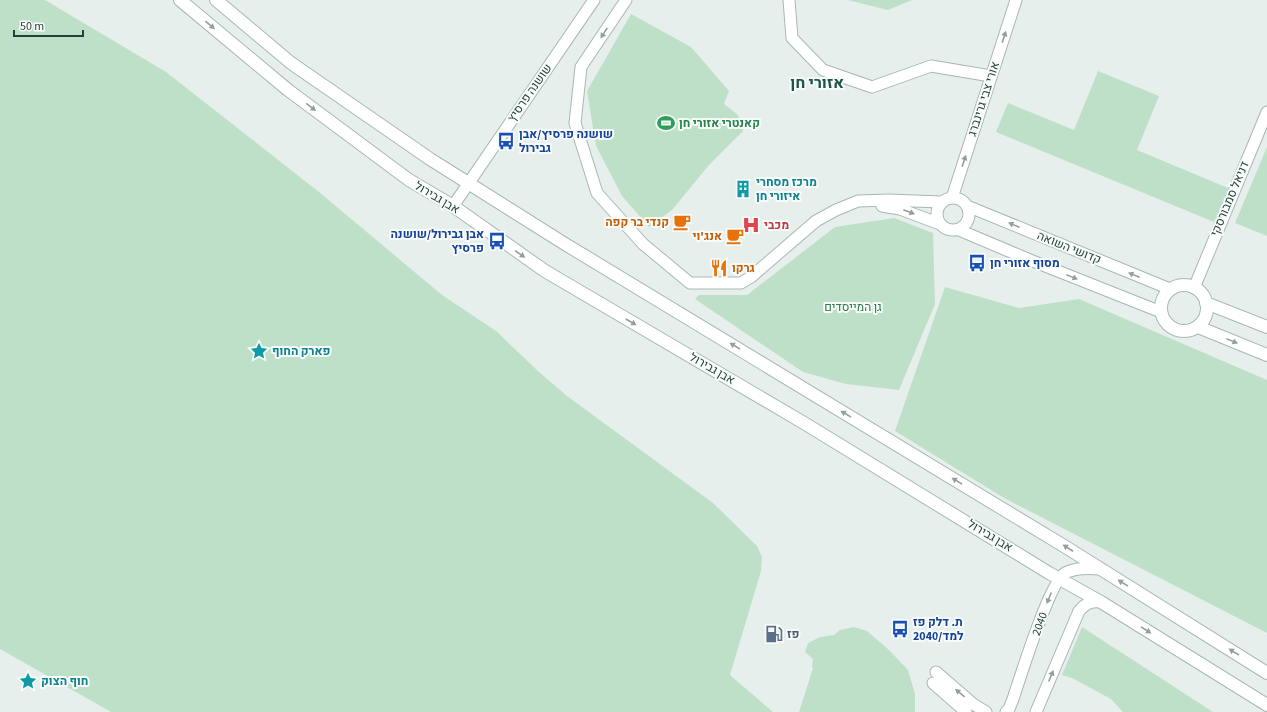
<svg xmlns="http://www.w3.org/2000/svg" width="1267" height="712" font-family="'Source Sans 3',Heebo,sans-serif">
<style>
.green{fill:#bfe0c8}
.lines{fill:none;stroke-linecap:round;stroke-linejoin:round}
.minor-casing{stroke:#a8b8b2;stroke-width:13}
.tertiary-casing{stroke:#a8b8b2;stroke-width:14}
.minor{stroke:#fff;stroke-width:11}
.tertiary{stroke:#fff;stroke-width:12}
.oneway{fill:#92a09c}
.labels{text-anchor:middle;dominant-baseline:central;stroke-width:4;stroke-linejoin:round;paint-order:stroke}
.street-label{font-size:12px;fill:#24423a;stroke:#f7fbf9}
.leisure-label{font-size:12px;font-weight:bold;fill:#27864d;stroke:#f7fbf9;text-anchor:start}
.transit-label{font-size:12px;font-weight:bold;fill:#164399;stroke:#f7fbf9;text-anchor:start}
.culture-label{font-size:12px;font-weight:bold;fill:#0d838f;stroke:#f7fbf9;text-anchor:start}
.food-label{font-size:12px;font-weight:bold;fill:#c56008;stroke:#f7fbf9;text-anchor:end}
.health-label{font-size:12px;font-weight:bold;fill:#be3a42;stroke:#f7fbf9;text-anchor:start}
.park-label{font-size:12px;fill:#2d7a4b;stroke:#f7fbf9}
.service-label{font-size:12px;font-weight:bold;fill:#4e5e75;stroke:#f7fbf9;text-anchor:start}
.district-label{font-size:16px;font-weight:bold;fill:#1f5548;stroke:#f7fbf9}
</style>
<rect width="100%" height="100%" fill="#e6efeb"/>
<!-- green -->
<path class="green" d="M0,0h45l121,72 153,120 123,103 54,36 43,41 28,24 146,107 44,43 5,11 -1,14 -31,104 43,37h-662l-111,-63z
M848,0h64l-24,10z
M631,14l60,33 38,44 -5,13 14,11 5,16 -34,34 -37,45 -23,17 -27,-31 -26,-50 -9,-55z
M1098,71l61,25 -22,54 91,38 -14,34 -218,-90 12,-29 66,27z
M1267,147v89l-32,-13z
M894,218l39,15 2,71 -36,86 -53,-6 -43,-12 -108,-73 4,-4h48l88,-68z
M945,287l74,21 60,-9 188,81v253l-263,-135 -109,-67z
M854,627l13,4 22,19 19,20 7,24v18h-116l14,-44 -1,-1 1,-8 -8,-7 3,-9 12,-6 14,-2 6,-5z
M1082,627l131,85h-90l-12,-13 -39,-21 -10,-3z"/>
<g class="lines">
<!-- minor casing -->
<g class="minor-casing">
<path id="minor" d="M626,0l-45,67 -6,56 22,70 46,51 47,39h51l10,-6 65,-56 20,-11 22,-9 31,-1 52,2
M789,0l3,38 31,32 49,17 59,-21 60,10
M937 214a16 16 0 1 1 32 0a16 16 0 1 1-32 0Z
M952,198l64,-198
M453,206l141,-206
M882,206l18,3 40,15
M967,206l203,83
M959,230l71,30 131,52
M1194,288l73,-176
M936,672l37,32 13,8
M933,683l33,29
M1006,712l3,-3 4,-10c7,-21 37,-118 52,-126 11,-6 25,-5 36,-4
M1036,712l43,-101c7,-8 12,-10 22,-9"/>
</g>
<!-- tertiary casing -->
<g class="tertiary-casing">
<path id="tertiary" d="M180,0l108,90 121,90 44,26 92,65 259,152 245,150 52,29 166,103
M216,0l75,63 139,96 135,85 499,302 203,127
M1161 308a23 23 0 1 1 46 0a23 23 0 1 1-46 0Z
M1206,303l61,24
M1198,327l69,28"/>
</g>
<!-- minor -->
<use href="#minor" class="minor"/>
<!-- tertiary -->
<use href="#tertiary" class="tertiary"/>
</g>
<!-- one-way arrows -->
<defs><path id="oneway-solid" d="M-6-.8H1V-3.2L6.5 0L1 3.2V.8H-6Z"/></defs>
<g class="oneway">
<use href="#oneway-solid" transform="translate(210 25) rotate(40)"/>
<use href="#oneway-solid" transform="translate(604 33) rotate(123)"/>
<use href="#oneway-solid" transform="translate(1004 37) rotate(-72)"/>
<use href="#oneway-solid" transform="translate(311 107) rotate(37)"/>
<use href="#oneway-solid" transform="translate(964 161) rotate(-72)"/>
<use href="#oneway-solid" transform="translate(909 212) rotate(21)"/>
<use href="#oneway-solid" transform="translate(1014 225) rotate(-158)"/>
<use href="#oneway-solid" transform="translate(520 254) rotate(35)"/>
<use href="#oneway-solid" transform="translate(1134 275) rotate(-158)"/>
<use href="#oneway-solid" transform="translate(1072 277) rotate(22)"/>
<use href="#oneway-solid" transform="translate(631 322) rotate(30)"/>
<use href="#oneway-solid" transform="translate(1232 341) rotate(22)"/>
<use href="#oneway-solid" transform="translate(735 346) rotate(-149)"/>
<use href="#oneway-solid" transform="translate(846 414) rotate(-149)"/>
<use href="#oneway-solid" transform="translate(957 481) rotate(-149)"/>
<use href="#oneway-solid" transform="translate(1068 548) rotate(-147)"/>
<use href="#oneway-solid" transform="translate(1123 583) rotate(-148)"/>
<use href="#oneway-solid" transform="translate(1049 598) rotate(112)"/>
<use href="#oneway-solid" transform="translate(1146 630) rotate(32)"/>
<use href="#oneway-solid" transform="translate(1234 652) rotate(-148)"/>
<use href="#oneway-solid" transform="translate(1051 676) rotate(-67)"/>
<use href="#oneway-solid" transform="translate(960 693) rotate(-140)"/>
</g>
<!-- icons -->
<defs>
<g id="stadium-bare" transform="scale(1.38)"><path d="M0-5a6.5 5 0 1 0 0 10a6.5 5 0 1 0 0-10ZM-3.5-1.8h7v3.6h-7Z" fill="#2e9e5b" stroke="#f7fbf9" stroke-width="2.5" paint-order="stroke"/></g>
<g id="bus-bare" transform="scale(1.38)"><path d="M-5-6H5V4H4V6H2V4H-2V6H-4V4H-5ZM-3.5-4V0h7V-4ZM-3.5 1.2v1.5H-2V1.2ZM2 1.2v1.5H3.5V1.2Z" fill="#1a4fb4" stroke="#f7fbf9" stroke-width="2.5" paint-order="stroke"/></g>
<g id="building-bare" transform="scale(1.38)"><path d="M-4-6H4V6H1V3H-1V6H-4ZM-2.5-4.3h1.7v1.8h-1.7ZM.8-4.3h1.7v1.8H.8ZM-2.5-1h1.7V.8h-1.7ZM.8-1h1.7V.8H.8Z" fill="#0f9aa8" stroke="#f7fbf9" stroke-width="2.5" paint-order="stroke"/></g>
<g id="cafe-bare" transform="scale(1.38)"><path d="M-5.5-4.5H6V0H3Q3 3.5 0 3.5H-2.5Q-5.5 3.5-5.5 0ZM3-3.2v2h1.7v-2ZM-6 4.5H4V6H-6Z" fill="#e8710a" stroke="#f7fbf9" stroke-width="2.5" paint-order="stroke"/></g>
<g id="hospital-bare" transform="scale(1.38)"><path d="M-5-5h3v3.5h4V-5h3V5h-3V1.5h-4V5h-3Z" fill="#e0444e" stroke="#f7fbf9" stroke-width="2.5" paint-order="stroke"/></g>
<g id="restaurant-bare" transform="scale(1.38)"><path d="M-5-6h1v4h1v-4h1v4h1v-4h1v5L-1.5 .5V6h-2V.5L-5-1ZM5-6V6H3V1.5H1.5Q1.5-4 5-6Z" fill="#e8710a" stroke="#f7fbf9" stroke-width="2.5" paint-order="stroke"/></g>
<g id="sight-bare" transform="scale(1.38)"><path d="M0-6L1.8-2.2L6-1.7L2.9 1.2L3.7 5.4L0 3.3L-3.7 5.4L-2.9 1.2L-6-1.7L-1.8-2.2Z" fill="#0f9aa8" stroke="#f7fbf9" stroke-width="2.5" paint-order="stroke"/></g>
<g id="fuel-bare" transform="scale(1.38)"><path d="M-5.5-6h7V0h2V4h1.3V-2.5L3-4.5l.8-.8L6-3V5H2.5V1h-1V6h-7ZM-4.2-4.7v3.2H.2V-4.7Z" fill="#5c6f8a" stroke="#f7fbf9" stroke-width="2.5" paint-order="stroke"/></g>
</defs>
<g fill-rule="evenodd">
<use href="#stadium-bare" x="666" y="123"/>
<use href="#bus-bare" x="506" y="141"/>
<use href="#building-bare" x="743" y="189"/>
<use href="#cafe-bare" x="682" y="222"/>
<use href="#hospital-bare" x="751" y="225"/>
<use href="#cafe-bare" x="735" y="236"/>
<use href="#bus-bare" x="497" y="241"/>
<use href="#bus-bare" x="977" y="263"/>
<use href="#restaurant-bare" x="719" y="268"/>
<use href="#sight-bare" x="259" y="351"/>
<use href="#bus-bare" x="900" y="629"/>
<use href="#fuel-bare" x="774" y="634"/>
<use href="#sight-bare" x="28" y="681"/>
</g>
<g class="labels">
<!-- street labels -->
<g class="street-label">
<text transform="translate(530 93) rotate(-55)">שושנה פרסיץ</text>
<text transform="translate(984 99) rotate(-72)">אורי צבי גרינברג</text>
<text transform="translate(437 198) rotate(31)">אבן גבירול</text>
<text transform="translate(1230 199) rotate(-67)">דניאל סמבורסקי</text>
<text transform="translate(1069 248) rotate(22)">קדושי השואה</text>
<text transform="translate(712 369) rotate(30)">אבן גבירול</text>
<text transform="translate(990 536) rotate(31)">אבן גבירול</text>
<text transform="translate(1040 624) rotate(-70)">2040</text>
</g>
<!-- leisure labels -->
<g class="leisure-label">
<text x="679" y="123">קאנטרי אזורי חן</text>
</g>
<!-- transit labels -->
<g class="transit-label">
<text x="519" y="134">שושנה פרסיץ/אבן<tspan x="519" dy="14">גבירול</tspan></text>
<text x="484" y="234" text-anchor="end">אבן גבירול/שושנה<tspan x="484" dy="14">פרסיץ</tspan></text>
<text x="990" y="263">מסוף אזורי חן</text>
<text x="913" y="622">ת. דלק פז<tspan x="913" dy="14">למד/2040</tspan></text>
</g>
<!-- culture labels -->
<g class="culture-label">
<text x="756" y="182">מרכז מסחרי<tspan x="756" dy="14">איזורי חן</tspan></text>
<text x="272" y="351">פארק החוף</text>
<text x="41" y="681">חוף הצוק</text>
</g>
<!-- food labels -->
<g class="food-label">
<text x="669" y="222">קנדי בר קפה</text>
<text x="722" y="236">אנג'וי</text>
<text x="732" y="268" text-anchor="start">גרקו</text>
</g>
<!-- health labels -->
<g class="health-label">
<text x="764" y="225">מכבי</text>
</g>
<!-- park labels -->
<g class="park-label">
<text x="853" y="307">גן המייסדים</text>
</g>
<!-- service labels -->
<g class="service-label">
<text x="787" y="634">פז</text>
</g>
<!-- district labels -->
<g class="district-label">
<text x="817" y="83">אזורי חן</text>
</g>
</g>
<!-- scale -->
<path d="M14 30v6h69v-6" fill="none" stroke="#24423a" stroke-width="2"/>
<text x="20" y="30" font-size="12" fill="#24423a" stroke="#f7fbf9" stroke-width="3" paint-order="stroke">50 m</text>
</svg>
